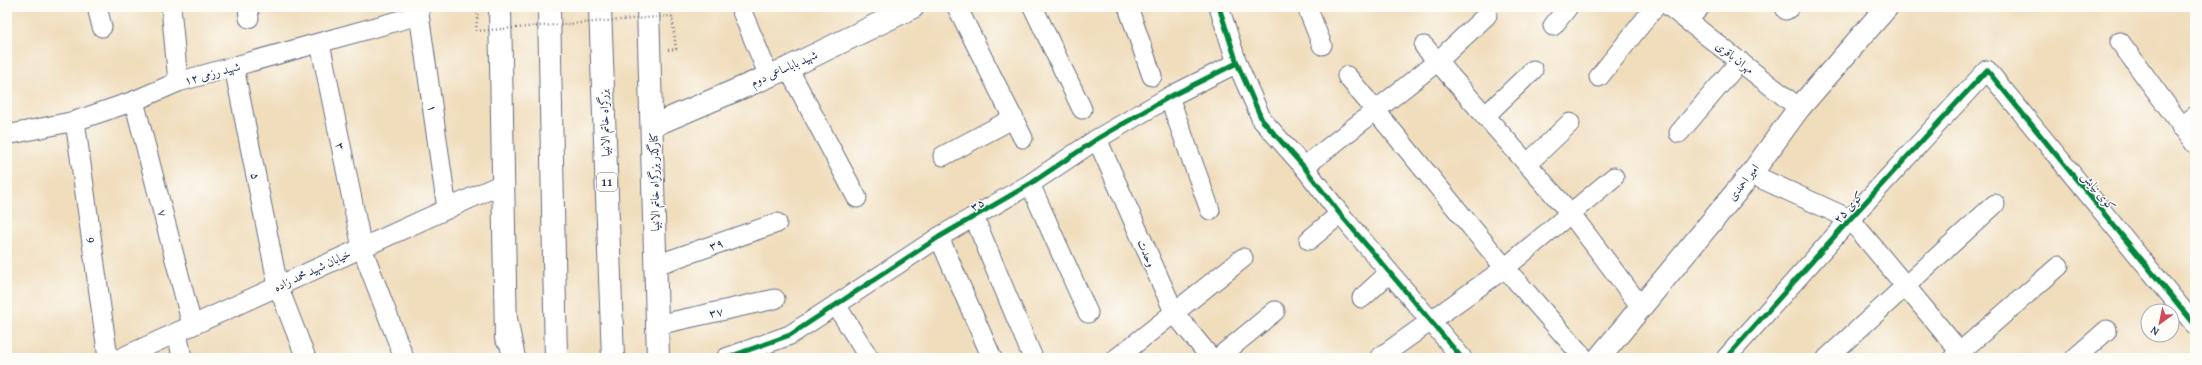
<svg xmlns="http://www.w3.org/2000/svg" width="2202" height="365" font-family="'Gentium Book Plus',Amiri,serif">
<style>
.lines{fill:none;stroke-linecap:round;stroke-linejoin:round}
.minor-casing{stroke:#666c7f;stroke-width:21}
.major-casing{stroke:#666c7f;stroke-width:24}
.highway-casing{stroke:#666c7f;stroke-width:24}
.path{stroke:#666c7f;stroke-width:2.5;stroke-dasharray:1 3;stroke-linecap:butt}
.minor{stroke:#fff;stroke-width:19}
.major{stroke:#fff;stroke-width:22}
.highway{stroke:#fff;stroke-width:22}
.path-bridge{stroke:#666c7f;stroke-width:2.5;stroke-dasharray:1 3;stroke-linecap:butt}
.cycleway-casing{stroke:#fdfcf7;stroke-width:8}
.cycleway{stroke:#00873e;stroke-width:5}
.labels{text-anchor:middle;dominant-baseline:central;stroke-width:3;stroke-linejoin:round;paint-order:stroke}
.shield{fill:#fdfcf7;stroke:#5f6c8c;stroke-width:1}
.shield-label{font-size:11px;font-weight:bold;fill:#1b2f5e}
.street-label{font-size:12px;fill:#1b2f5e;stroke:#fdfcf7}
</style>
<rect width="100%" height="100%" fill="#fdfcf7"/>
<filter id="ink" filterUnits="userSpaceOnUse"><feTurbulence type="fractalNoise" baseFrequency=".025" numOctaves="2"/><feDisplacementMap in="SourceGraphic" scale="8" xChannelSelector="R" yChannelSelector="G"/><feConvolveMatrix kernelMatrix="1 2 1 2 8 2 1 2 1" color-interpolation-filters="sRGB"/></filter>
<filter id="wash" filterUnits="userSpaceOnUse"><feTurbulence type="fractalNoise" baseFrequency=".012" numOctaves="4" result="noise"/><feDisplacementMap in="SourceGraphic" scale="16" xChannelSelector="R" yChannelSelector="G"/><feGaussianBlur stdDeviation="0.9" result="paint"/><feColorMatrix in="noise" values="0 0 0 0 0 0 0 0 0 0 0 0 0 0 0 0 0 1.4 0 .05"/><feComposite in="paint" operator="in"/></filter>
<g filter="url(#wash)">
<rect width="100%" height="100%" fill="#f0ddbc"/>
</g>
<g filter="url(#ink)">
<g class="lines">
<!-- minor casing -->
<g class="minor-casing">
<g id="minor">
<path d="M97,7l5,20"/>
<path d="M171,7l7,75"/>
<path d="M248,7l1,11"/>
<path d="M418,7l29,202"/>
<path d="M740,7l29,69"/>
<path d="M957,7l66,131"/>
<path d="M1033,7l49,102"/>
<path d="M1128,7l24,69"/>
<path d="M1219,7l18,56 25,57 42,47 36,47 122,144"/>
<path d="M1307,7l15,38"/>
<path d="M1670,7l129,101"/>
<path d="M1786,10l4,-3"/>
<path d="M1687,20l13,-13"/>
<path d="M1553,26l15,-19"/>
<path d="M2120,42l75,102"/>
<path d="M320,43l42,205 42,110"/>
<path d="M1424,46l147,168 70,93"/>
<path d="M234,67l44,219 28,72"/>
<path d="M788,68l69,130"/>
<path d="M1347,76l158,192 79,90"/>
<path d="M1599,77l56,-70"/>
<path d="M1169,97l41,113"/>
<path d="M134,101l58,224"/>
<path d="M1486,115l47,-45"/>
<path id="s1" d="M75,121l33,237"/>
<path d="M2181,127l14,-11"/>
<path d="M1679,133l61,-72"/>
<path d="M7,135l68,-14 59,-20 44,-19 241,-67"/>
<path d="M1097,139l78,175 36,44"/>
<path d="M943,156l71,-38"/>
<path d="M1527,164l43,-41"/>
<path d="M1304,167l134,-106 49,-46"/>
<path d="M1751,174l99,45 115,139"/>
<path d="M1030,184l58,129"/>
<path d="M974,217l59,141"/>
<path d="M939,237l53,121"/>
<path d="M1309,240l31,-26"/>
<path d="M656,265l121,-42"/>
<path d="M1362,298l27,-25"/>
<path d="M836,305l33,53"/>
<path d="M657,325l118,-26"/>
<path d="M177,332l5,26"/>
<path d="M121,358l383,-175"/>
<path d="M726,358l64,-23 149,-98 91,-53 67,-45 72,-42 68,-34"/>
<path d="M1117,358l126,-100"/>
<path d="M1218,358l57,-47"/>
<path d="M1379,358l126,-90 109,-91"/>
<path d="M1726,358l124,-139 137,-149 208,255"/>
<path d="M1827,358l168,-154"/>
<path d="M1953,358l106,-92"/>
<path d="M2075,358l32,-28"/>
</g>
</g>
<!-- major casing -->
<g class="major-casing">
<path id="major" d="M500,7l6,331
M648,7l10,351
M652,126l136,-58 125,-61
M1599,358l152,-184 48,-66 88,-101"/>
</g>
<!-- highway casing -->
<g class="highway-casing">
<path id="highway" d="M549,7l7,351
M600,7l13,351
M506,319l8,39"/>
</g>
<!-- path -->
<path class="path" d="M476,31l2,-24
M668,50l8,-1 -4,-33"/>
<!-- minor -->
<use href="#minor" class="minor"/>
<!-- major -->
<use href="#major" class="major"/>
<!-- highway -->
<use href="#highway" class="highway"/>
<!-- path-bridge -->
<path class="path-bridge" d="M476,31l196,-15"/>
<!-- cycleway casing -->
<g class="cycleway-casing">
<path id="cycleway" d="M1219,7l18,56 25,57 42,47 36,47 122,144
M726,358l64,-23 149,-98 91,-53 67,-45 72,-42 68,-34
M1726,358l124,-139 137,-149 208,255"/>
</g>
<!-- cycleway -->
<use href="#cycleway" class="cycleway"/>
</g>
</g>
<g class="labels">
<!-- shield labels -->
<rect class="shield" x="597" y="173" width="20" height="18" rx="3"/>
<g class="shield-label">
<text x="607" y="182">11</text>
</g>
<!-- street labels -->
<g class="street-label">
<text transform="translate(1735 57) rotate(38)">مهران باقری</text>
<text transform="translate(784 68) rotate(-24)">شهید باباساعی دوم</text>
<text transform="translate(212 73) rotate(-15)">شهید رزمی ۱۲</text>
<text transform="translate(433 108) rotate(82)">۱</text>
<text transform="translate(604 123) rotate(-92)">بزرگراه خاتم الانبیا</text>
<text transform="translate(341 146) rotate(78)">۳</text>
<text transform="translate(256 176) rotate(79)">۵</text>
<text transform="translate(654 182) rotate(-91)">کنارگذر بزرگراه خاتم الانبیا</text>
<text transform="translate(1743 182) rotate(-52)">امیر احمدی</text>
<text transform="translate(2099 191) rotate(51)">کوی نیایش</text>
<text transform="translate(977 204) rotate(-30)">۳۵</text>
<text transform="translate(1848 207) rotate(-48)">کوی ۲۵</text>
<text transform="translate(163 213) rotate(75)">۷</text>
<text stroke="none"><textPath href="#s1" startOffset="120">9</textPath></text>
<text transform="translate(716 244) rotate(-19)">۳۹</text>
<text transform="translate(1147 253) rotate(66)">وحدت</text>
<text transform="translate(312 270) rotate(-25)">خیابان شهید محمد زاده</text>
<text transform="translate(716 312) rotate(-12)">۳۷</text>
</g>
</g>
<!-- margin -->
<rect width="2202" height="365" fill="none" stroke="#fdfcf7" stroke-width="24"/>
<!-- north arrow -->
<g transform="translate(2160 323) rotate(213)"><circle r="19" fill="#fdfcf7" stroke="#a3aaba"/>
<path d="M0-3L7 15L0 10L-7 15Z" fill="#d1495b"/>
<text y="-6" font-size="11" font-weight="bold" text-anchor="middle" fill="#1b2f5e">N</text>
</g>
</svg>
